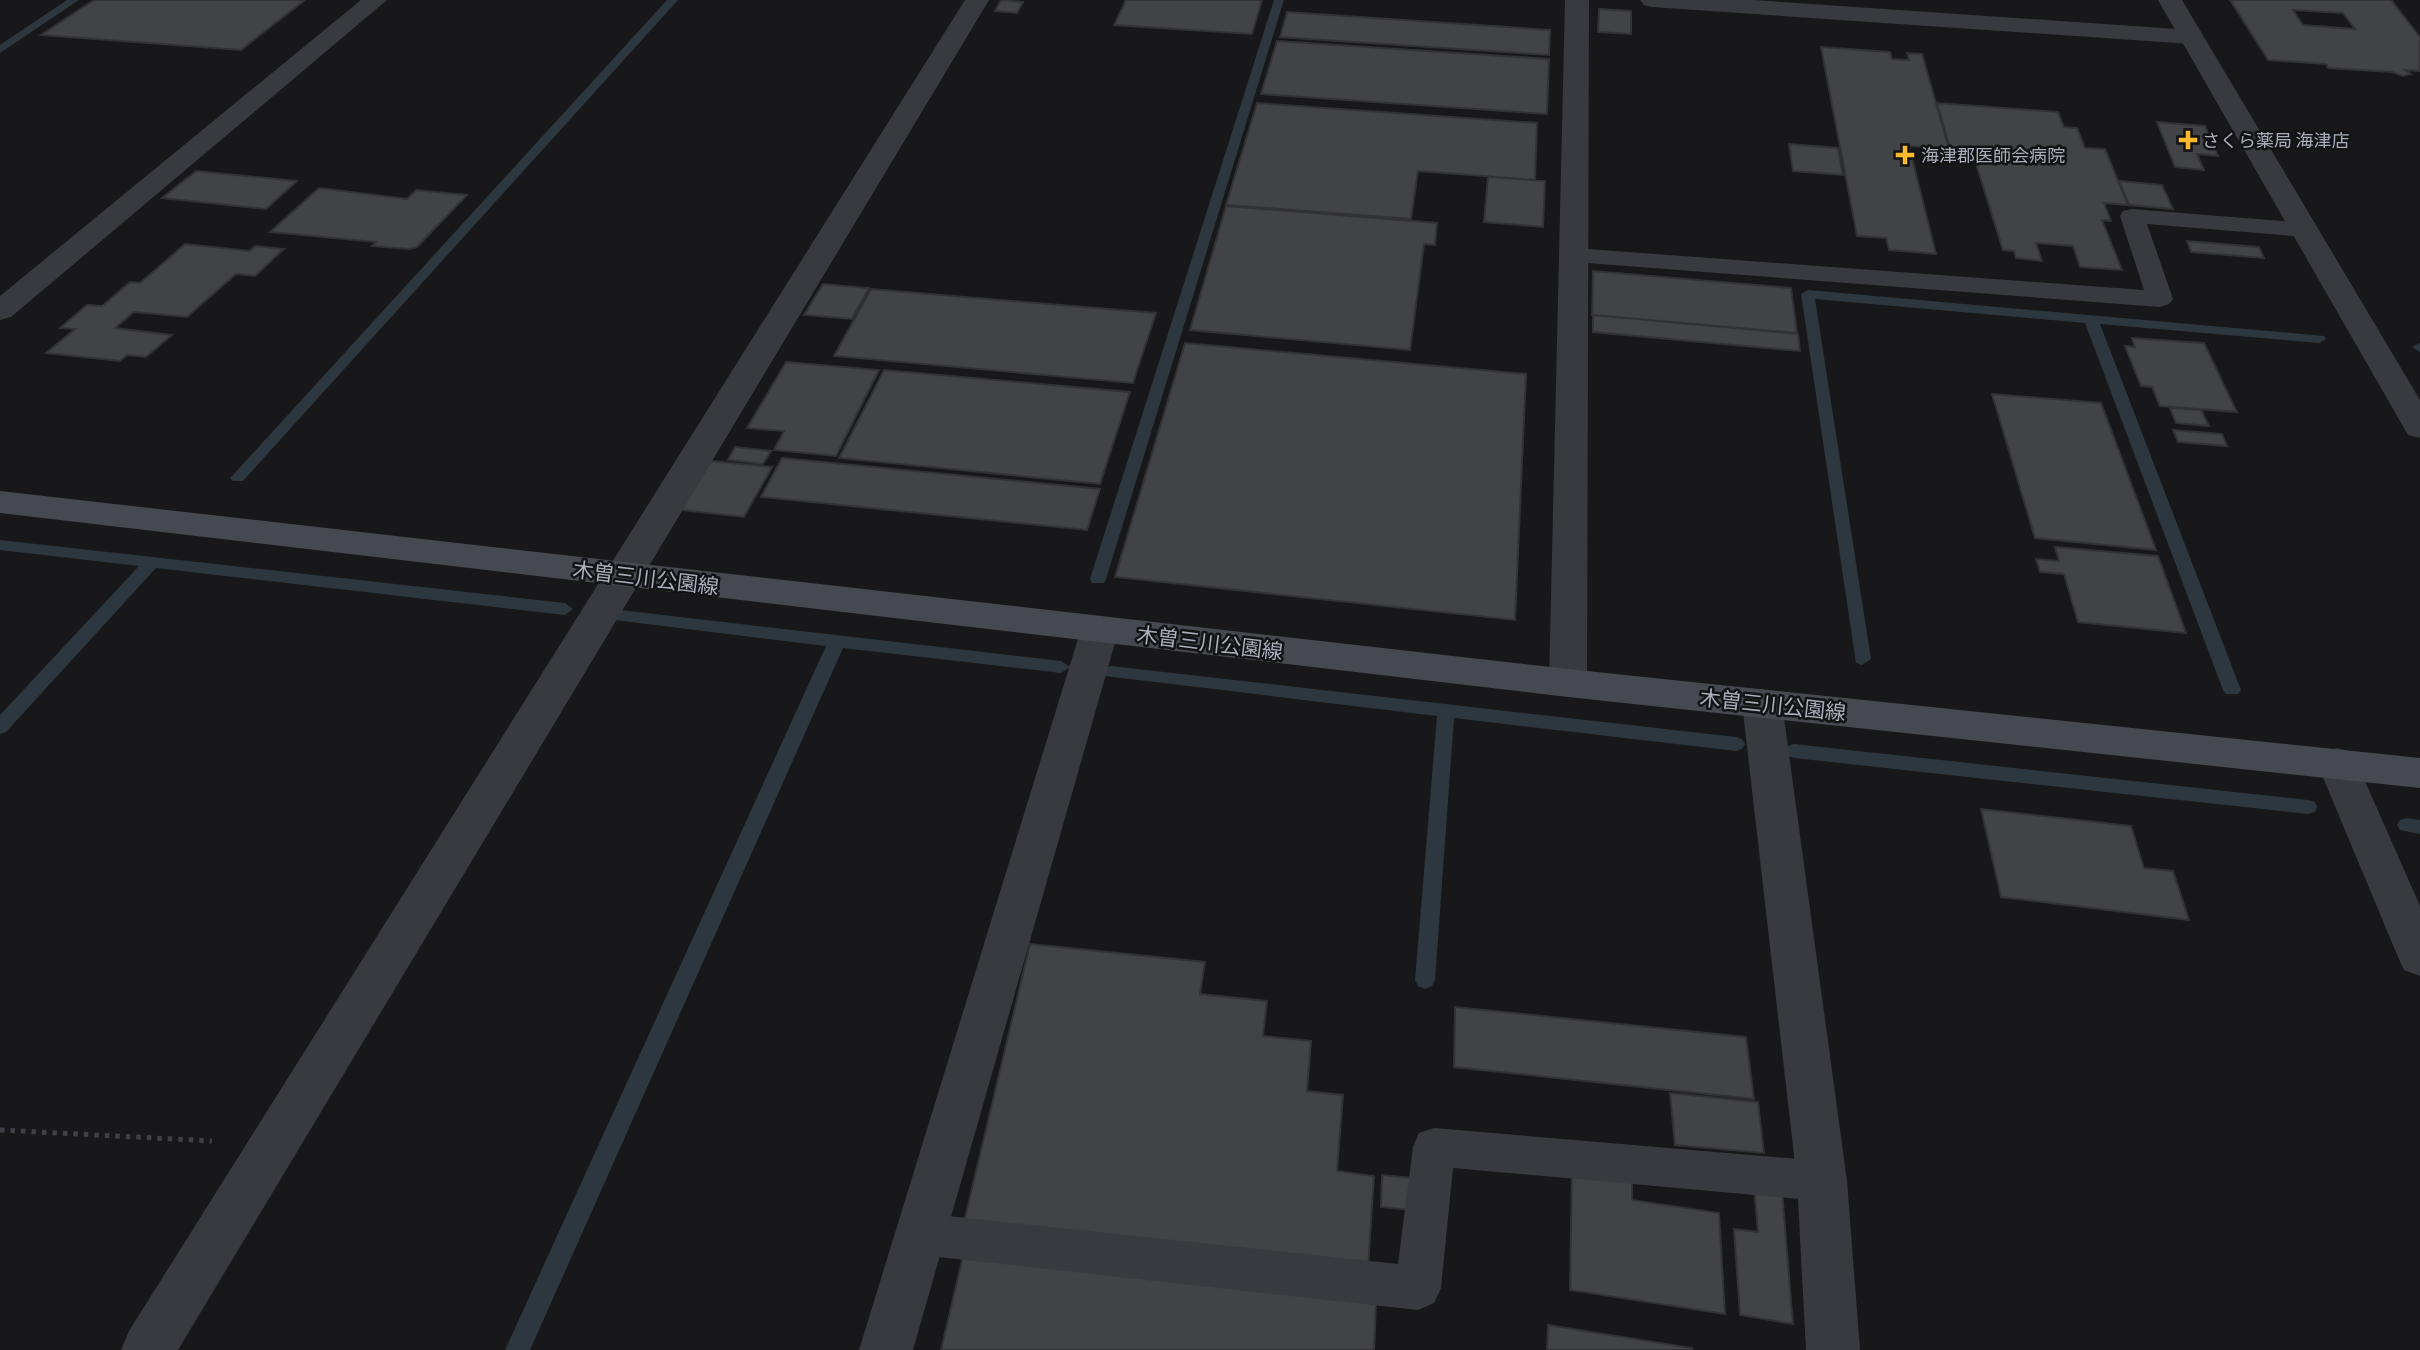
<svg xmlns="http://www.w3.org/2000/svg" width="2420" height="1350" font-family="Barlow,'Noto Sans JP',sans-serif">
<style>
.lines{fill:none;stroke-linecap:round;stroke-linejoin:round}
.stream{fill:#2d373f;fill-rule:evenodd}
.building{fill:#424347;stroke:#323236;stroke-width:2;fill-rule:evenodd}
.path{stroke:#3f4147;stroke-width:5;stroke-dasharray:4.5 6;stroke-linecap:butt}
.service{fill:#393a3f;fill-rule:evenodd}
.minor{fill:#393a3f;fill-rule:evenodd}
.tertiary{fill:#393a3f;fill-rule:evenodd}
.secondary{fill:#474950;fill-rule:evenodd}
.poi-dot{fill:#faba30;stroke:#131315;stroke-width:2.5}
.labels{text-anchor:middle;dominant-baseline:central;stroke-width:5;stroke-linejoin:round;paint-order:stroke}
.far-poi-label{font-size:18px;fill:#aaaebb;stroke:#131315;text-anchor:start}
.street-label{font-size:21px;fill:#aaaebb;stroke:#131315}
</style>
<rect width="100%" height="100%" fill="#18181a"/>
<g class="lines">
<!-- stream -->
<path class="stream" d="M67,0h12l-79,53v-8z
M667,0h11l-435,481h-10l-3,-3 3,-3z
M1274,0h10l-178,579 -2,4h-12l-2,-4z
M1808,290l516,46 2,3 -7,4 -219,-19 141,366 -3,4h-12l-3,-4 -138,-367 -270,-24 56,360 -9,6 -6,-2 -55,-369z
M2420,343v9l-8,-5z
M0,540l565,63 8,6 -8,6 -409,-47 -150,164 -6,2v-19l139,-149 -139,-16z
M620,610l441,51 9,6 -9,6 -218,-25 -313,702h-25l321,-704 -212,-26 -2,-4z
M1111,666l625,71 6,2 3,5 -3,5 -6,2 -282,-33 -19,262 -3,6 -7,3 -7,-3 -3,-6 22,-264 -332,-40 -3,-4 3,-4z
M1794,744l514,56 7,2 2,5 -2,5 -7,2 -514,-56 -6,-2 -3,-5 3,-5z
M2407,818l13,2v14l-20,-4 -3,-5 3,-5z"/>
</g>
<!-- building -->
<path class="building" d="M94,0h211l-64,50 -200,-15z
M1001,0l22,2 -6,11 -22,-2z
M1126,0h136l-10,34 -138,-9z
M2230,0h161l29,37v34l-15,-1 6,4 -8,2 -11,-4 -64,-4 -2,-4 -58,-4zM2293,10l50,3 12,16 -52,-4z
M1599,9l32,2v23l-33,-2z
M1287,12l263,18 -1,25 -269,-18z
M1277,41l272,18 -2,55 -286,-20z
M1821,47l69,5 2,7 17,1 -2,-7 15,1 27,95 -40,-3 27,108 -47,-4 -3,-12 -29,-2z
M1257,103l280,20 -2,57 -117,-9 -7,48 -185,-14z
M1937,103l121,9 6,15 13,1 8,20 20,1 23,56 -24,-2 7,18 -9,-1 20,50 -42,-3 -7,-21 -37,-3 6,18 -26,-3 -2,-7 -11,-1 -31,-99 -22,-2z
M2157,122l48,4 13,30 -21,-2 7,16 -29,-3z
M1789,144l49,4 5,27 -50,-4z
M196,171l101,10 -31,28 -104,-11z
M1488,177l57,4 -2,46 -59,-5z
M2119,181l43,4 11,24 -44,-4z
M319,188l88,11 9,-9 51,5 -50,52 -8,2 -37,-3 4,-4 -106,-10z
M1226,206l211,17 -2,22 -11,-1 -14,106 -220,-20z
M2187,241l72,6 5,11 -73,-6z
M185,244l65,7 5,-5 29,3 -29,27 -19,-2 -49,43 -53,-5 -19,16 57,7 -26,22 -19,-2 -7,6 -74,-8 29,-24 -15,-1 27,-23 15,1 28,-24 10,1z
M1593,271l198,17 6,45 -205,-18z
M823,284l46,4 -17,31 -48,-4z
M871,289l285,24 -23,70 -299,-27z
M1593,315l205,19 2,17 -207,-19z
M2132,338l72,5 33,69 -77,-6 -8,-19 -11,-1 -16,-40 10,1z
M1185,343l341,31 -11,246 -400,-43z
M786,362l93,8 -43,86 -62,-6 10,-19 -37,-3z
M884,370l246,22 -30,92 -261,-26z
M1992,394l109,9 55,147 -121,-12z
M2170,408l31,2 8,16 -33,-3z
M2173,430l49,4 5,12 -49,-4z
M735,447l36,4 -8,13 -35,-4z
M782,458l318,31 -13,41 -326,-33z
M711,461l61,6 -28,50 -63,-7z
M2055,547l103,9 28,77 -108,-11 -14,-48 -24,-2 -4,-13 23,2z
M1981,809l150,17 13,42 29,3 16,49 -188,-23z
M1030,944l175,18 -5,32 67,7 -4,35 48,5 -4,50 36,4 -6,76 37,5 -6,93 -404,-47z
M1455,1007l291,30 8,62 -300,-32z
M1670,1093l88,9 6,51 -89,-8z
M1572,1168l60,8v24l87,13 6,101 -155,-24z
M1382,1175l30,3 -1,32 -30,-3z
M1754,1187l28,4 11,133 -53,-9 -6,-86 24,3z
M963,1256l413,48 -2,46h-433z
M1548,1325l144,23v2h-145z"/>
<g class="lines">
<!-- path -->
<path class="path" d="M0,1130l212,11"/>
<!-- service -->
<path class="service" d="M2132,209l173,14 9,2 3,5 -3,5 -9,2 -158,-13 26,75 -4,5 -9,3 -586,-45 -9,-2 -3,-5 3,-5 9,-2 570,42 -24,-74 3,-5z
M1434,1128l388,33 15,6 7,14 -7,14 -15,6 -369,-33 -12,120 -7,15 -16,7 -498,-55 -16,-6 -6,-15 6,-15 16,-6 478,51 15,-117 6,-14z"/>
<!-- minor -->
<path class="minor" d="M965,0h24l-811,1350h-57l8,-19z
M1565,0h24l-2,683 -5,10 -14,4 -14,-4 -5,-10z
M1640,0h113l438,30 8,2 4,5 -4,5 -8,2 -539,-37 -8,-2z
M1100,616l13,4 6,9 -206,721h-54l222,-721 6,-9z
M1762,689l14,4 6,10 65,478 13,169h-54l-9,-169 -55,-478 6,-10z
M2337,748l14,4 6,11 63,143v70l-16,-6 -6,-13 -81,-194 6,-11z"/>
<!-- tertiary -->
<path class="tertiary" d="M361,0h26l-376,317 -11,3v-24z
M2158,0h24l238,400v38l-12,-3 -4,-7z"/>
<!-- secondary -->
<path class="secondary" d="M0,491l1568,178 852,89v30l-852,-91 -1568,-184z"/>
</g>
<!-- markers -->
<g class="poi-dot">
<path d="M2184.5 129.5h7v7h7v7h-7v7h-7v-7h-7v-7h7z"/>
<path d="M1901.5 144.5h7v7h7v7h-7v7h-7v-7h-7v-7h7z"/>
</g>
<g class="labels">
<!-- far-poi labels -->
<g class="far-poi-label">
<text x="2202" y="140">さくら薬局 海津店</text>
<text x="1921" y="155">海津郡医師会病院</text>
</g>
<!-- street labels -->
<g class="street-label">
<text transform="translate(646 577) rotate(7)">木曽三川公園線</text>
<text transform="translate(1210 642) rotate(7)">木曽三川公園線</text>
<text transform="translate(1773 704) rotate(6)">木曽三川公園線</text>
</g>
</g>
</svg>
